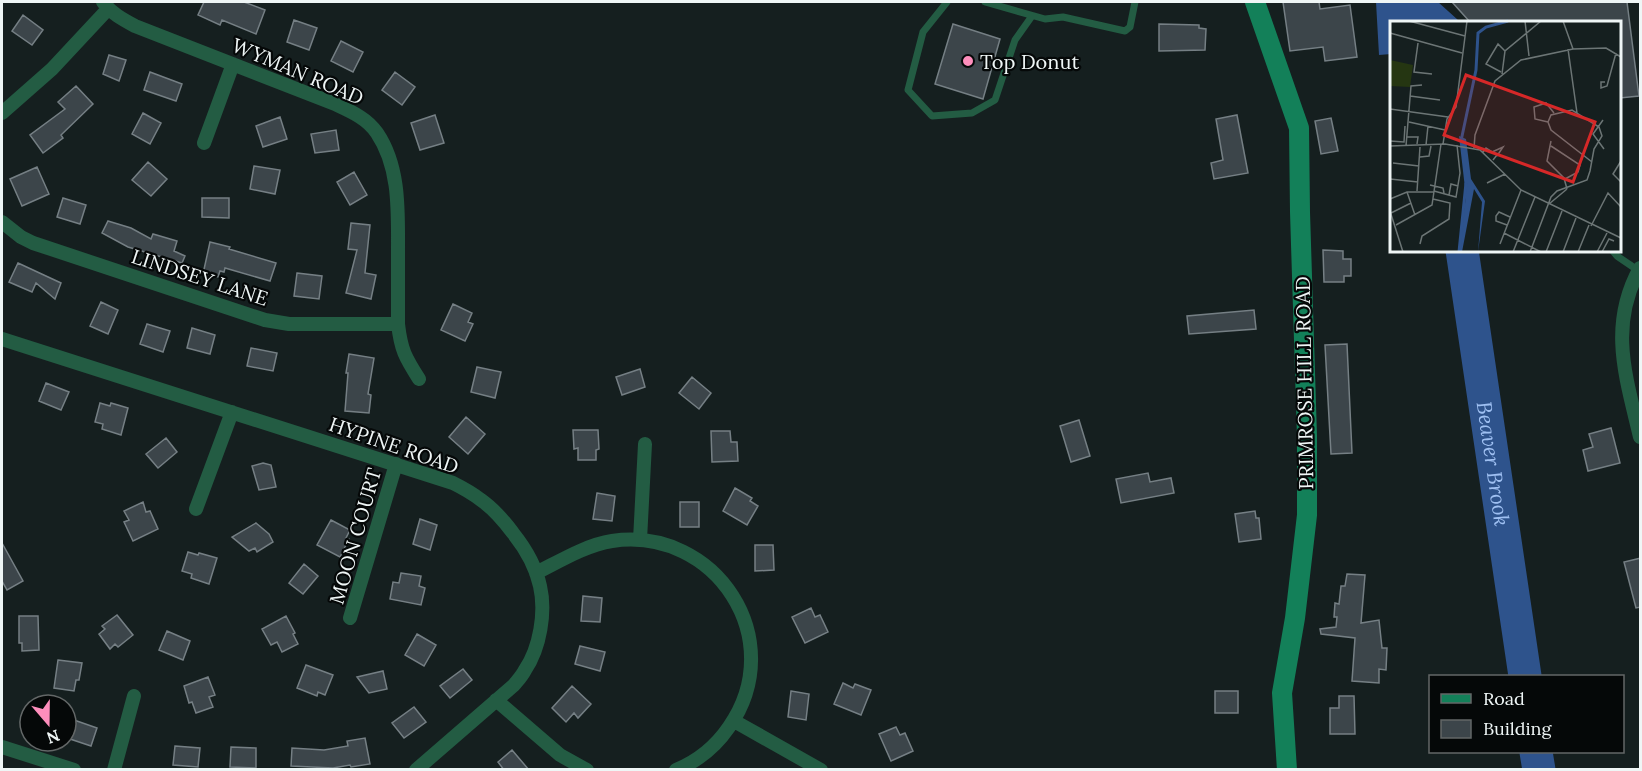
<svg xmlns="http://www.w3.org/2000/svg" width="1642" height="771" font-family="Lora,serif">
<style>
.water{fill:#2e538c}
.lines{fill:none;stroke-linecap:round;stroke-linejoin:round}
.river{stroke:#2e538c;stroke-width:33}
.building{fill:#3c454a;stroke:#757f84;stroke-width:1.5}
.lane{stroke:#235c43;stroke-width:7}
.street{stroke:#235c43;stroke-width:14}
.secondary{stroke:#138059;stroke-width:20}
.poi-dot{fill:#fe8ebc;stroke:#050808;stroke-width:2}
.labels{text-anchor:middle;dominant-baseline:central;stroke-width:4.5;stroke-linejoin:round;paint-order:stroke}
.poi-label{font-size:20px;fill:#eff6f6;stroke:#050808;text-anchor:start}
.street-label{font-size:20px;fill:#eff6f6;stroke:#050808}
.water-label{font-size:21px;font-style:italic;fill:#9fc0f2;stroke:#050808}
.inset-river{fill:none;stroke:#2e538c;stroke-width:3}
.inset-road{fill:none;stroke:#6c7575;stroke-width:1.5}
.view{fill:#d62828;fill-opacity:0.15;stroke:#d62828;stroke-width:3}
.inset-edge{fill:none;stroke:#eff6f6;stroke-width:3}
</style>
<rect width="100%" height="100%" fill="#151f1f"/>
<!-- water -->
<path class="water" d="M1376,2h62l20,18 1,2h-67l-1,32 -12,1z"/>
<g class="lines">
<!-- river -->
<g class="river">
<path id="s1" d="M1462,250l63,426"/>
<path d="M1536,752l3,18"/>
</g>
</g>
<!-- building -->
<path class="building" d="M204,2h40l21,8 -9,24 -34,-14 -2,5 -22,-10z
M1283,2h36l1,7 30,-4 7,52 -32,4 -2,-14 -33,4z
M1452,2h175l12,94 -19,2v-76h-150z
M23,15l20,15 -11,15 -20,-14z
M294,20l23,8 -8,22 -22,-8z
M953,24l47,15 -17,60 -48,-15z
M1159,24l40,1v3l7,1 -1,21 -46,1z
M341,41l22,11 -10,20 -22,-11z
M109,55l17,5 -7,21 -16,-7z
M150,72l32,12 -6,17 -32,-11z
M395,72l20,15 -13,18 -20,-15z
M76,86l17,18 -32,31 2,3 -20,15 -13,-18 35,-26 -7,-7z
M143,113l18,10 -11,21 -18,-10z
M435,115l9,28 -24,7 -9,-27z
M1237,115l11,58 -34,6 -3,-16 12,-3 -7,-41z
M280,117l7,22 -24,8 -7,-21z
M1331,118l7,33 -17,3 -6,-33z
M336,130l3,20 -24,3 -4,-19z
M148,162l19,17 -16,17 -19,-16z
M254,166l26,4 -5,24 -25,-5z
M37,167l12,27 -27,12 -12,-27z
M354,172l13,23 -17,10 -13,-23z
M63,198l23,7 -6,19 -23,-7z
M202,198h27v20l-27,-1z
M108,221l23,7 20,11 2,-5 24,7 -3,10 11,5 -3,7 -54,-16 -26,-14z
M351,223l19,2 -5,48 11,2 -5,24 -25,-6 11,-43 -9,-1z
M210,242l20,5 -1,2 47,14 -6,18 -45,-13 -1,4 -4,-1 -2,6 -15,-3z
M1323,250l20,1v8h8v17h-7v6h-20z
M18,263l43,20 -6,16 -19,-16 -4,9 -23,-10z
M297,273l25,3 -3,23 -25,-3z
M101,302l17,8 -10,24 -18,-8z
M453,304l19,9 -4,9 5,2 -8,17 -24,-11z
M1254,310l2,19 -67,5 -2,-18z
M147,324l23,7 -7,21 -23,-8z
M192,328l23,7 -5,19 -23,-6z
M1347,344l5,109 -21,1 -6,-109z
M251,348l26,5 -4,18 -26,-5z
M349,354l25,4 -6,36 3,1 -2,18 -24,-2 3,-38h-2z
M477,367l24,5 -6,26 -24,-6z
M640,369l5,18 -23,8 -6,-18z
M692,377l19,16 -12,16 -20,-16z
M46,383l23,9 -8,18 -22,-9z
M100,403l10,3 1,-3 17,5 -7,27 -19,-6 1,-5 -8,-2z
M466,417l19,17 -17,20 -19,-17z
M1079,420l11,36 -19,6 -11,-36z
M1611,428l9,35 -32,8 -5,-21 10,-3 -4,-13z
M573,430h25l1,19 -3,1v10h-18v-12l-4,1z
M711,431h19l1,11h6l1,19 -26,1z
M166,438l11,14 -19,16 -12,-14z
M263,463l8,2 5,22 -17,3 -7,-24z
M1148,473l2,9 21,-4 3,15 -53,10 -5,-24z
M735,488l17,10 -2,3 8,5 -11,19 -24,-14z
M597,493l18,3 -3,25 -19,-2z
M143,502l3,10 4,-1 8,18 -25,12 -9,-19 5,-2 -5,-9z
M680,502h19v25h-19z
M1255,511l1,7h3l2,21 -22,3 -4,-28z
M420,519l17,6 -7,25 -17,-6z
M331,520l19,10 -4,8 3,1 -9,18 -23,-12z
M256,523l13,11 4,8 -16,10 -2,-4 -6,3 -17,-14z
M2,543l21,38 -16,9 -5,-9z
M755,545h18l1,25 -19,1z
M188,552l10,3 1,-2 18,5 -8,26 -18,-6 1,-4 -10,-3z
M1641,558v49l-5,1 -12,-46z
M304,564l14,12 -15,18 -14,-11z
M401,573l20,3 -2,10 6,2 -4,17 -31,-6 3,-17 6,1z
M1347,574l18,1 -4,48 18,-3 3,28h5l-1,22 -7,-1v14l-27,-2 3,-43 -34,-4 -1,-5 16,-2 1,-10h-3l1,-14 4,1 2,-18h4z
M583,596l19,2 -2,24 -19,-1z
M811,608l4,9 5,-2 8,17 -23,11 -13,-26z
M117,615l16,20 -15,12 -3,-3 -5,5 -11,-15 6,-5 -3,-3z
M19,616h19l1,34 -17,1v-8h-3z
M286,616l9,17 -2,1 5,10 -16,8 -5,-10 -6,3 -9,-16z
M167,631l23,10 -7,19 -24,-10z
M417,634l19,11 -12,21 -19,-11z
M580,646l25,6 -5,19 -25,-7z
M58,660l24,3 -3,17h-3l-2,11 -20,-3z
M306,665l27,10 -8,20 -7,-3 -1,4 -20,-8z
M463,669l9,11 -22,18 -10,-12z
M383,671l4,18 -18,4 -12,-16z
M208,677l7,18 -6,2 4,10 -17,6 -4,-11 -3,1 -5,-17z
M843,683l10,5 2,-4 16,6 -10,25 -27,-11z
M572,686l19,18 -13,14 -4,-5 -8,9 -14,-14z
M791,691l18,3 -3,26 -18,-3z
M1215,691h23v22h-23z
M1339,696h15l1,38h-25v-26h9z
M414,707l12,15 -22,16 -12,-15z
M74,720l23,8 -6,18 -24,-8z
M896,727l4,8 5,-2 8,18 -22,10 -12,-27z
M365,738l5,26 -19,3 -1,-2 -17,3 -42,-2 1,-18 32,2 24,-4 -1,-5z
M175,746l25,2 -2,19 -25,-2z
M231,747l25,1v20l-26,-1z
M512,750l17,20h-25l-6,-8z"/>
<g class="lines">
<!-- lane -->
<path class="lane" d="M947,2l-24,30 -15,58 24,26 40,-3 23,-13 20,-60 17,-24
M985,2l60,17 18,-2 62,14 5,-4 5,-25
M1612,250l5,6 22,15"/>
<!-- street -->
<path class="street" d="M103,2c8,11 19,17 32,24l200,78c15,7 32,14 42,29 23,34 21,78 21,117 0,24 0,49 0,74 3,26 7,33 21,55
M2,113l50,-44 56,-60
M204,143l29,-79
M2,222l19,15 12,6 232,77 24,4h109
M1640,268c-32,58 -14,109 0,169
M2,339l451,144c10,5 19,10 28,17 13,9 23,21 32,33 12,15 23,34 27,53 6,26 0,62 -15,84 -3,6 -7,10 -11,15l-98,85
M196,509l36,-97
M640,540l5,-96
M536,573c24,-12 50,-28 76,-32 104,-15 178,99 117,186 -13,19 -31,34 -53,43
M350,618l46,-154
M496,700l64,55 27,15
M734,721l87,49
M2,747l72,23
M114,770l20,-74"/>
<!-- secondary -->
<path class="secondary" d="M1255,2l44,126 1,84 7,224v79l-12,103 -13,75 5,77"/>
</g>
<!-- markers -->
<circle class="poi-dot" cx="968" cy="61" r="6"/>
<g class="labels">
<!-- poi labels -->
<g class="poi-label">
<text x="980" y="61">Top Donut</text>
</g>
<!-- street labels -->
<g class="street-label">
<text transform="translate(298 71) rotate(23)">WYMAN ROAD</text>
<text transform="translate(200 277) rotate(18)">LINDSEY LANE</text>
<text transform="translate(1304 383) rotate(-91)">PRIMROSE HILL ROAD</text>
<text transform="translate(394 445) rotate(19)">HYPINE ROAD</text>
<text transform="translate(355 536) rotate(-74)">MOON COURT</text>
</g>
<!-- water labels -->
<g class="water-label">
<text stroke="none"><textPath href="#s1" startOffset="216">Beaver Brook</textPath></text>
</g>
</g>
<!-- overview -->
<g transform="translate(1390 21)">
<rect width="231" height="231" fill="#151f1f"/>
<path d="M0,39l23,5 -3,22 -20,-1z" fill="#253612"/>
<path d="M69,115l7,3 5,40 14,22 -7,51 4,-50 -8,-13 -12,63h-4l8,-55z" fill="#2e538c"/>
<path class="inset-river" d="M71,120l15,-71 2,-37 8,-6 22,-6M69,231l7,-69"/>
<path class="inset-road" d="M19,0l56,15M135,0l4,35M173,0l10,28M0,12l72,20M28,22l-4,29 18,2M178,28l9,64M111,51l-15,-8 12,-20 7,7M112,53l3,-23 36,-30M215,61h-4v6l6,-2 9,-33M20,75l30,4M0,88l58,8M213,99l-10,14 11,15M19,101l36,8M158,101l-13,-3 -1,-12 12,-4 8,10M17,116h11l-1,7M0,120l14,1 1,-16M161,120l-4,20 17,17 3,11M53,123l4,-25 9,-12 11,-86M36,124l2,-19M0,125l55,-2 35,6 41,40 100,48M16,125l5,-60 11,-1M161,125l29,19 -2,7 -13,7M84,127l1,-13 20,-54 26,-21 52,-11 33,-1 15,9M93,131l3,-4 11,7 -4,5M102,131l11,-5 -6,9M30,136l9,-1 2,-10M231,140l-8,13 8,8M3,142l26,3M0,158l28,3M97,162l18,-9M40,164l13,3 1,5M27,170l3,-44M44,170l22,6 4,-24 -3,-28M17,171l8,23M59,174l2,-11 7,2M0,178l17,-7h27M159,183l18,-15M0,190l13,41M1,192l20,-10M6,204l36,-20 9,-61M117,204l-11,-4v-5l3,-4 11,5M201,205l17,-33 13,14M114,212l37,19M30,223l2,-8 27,-17 1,-16 -17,-4M110,223l21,-54M123,231l22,-55M140,231l21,-55 6,-6 30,-11 3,-9 4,-22 8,-13 -3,-9 -27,-17 -21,5 -3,7 3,8 41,32M156,231l16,-41M173,231l13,-34M188,231l11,-27M207,231l10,-19M212,231l7,-13 5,2"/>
<path class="view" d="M76,54l129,47 -22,60 -129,-47z"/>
<rect width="231" height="231" class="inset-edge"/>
</g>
<!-- border -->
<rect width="1642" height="771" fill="none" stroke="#eff6f6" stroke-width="6"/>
<!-- legend -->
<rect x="1429" y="675" width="195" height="78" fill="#050808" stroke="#636767" stroke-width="1.5"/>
<rect x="1441" y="694" width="30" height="9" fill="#138059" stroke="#636767" stroke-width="1.5"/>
<text x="1483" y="705" font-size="18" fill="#eff6f6">Road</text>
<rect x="1441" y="720" width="30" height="18" fill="#3c454a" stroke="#636767" stroke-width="1.5"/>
<text x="1483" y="735" font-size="18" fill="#eff6f6">Building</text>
<!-- north arrow -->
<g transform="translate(48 723) rotate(160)"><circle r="28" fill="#050808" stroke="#636767" stroke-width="1.5"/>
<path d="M0-4.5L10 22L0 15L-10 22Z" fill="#fe8ebc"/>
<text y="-9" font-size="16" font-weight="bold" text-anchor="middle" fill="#eff6f6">N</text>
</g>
</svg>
